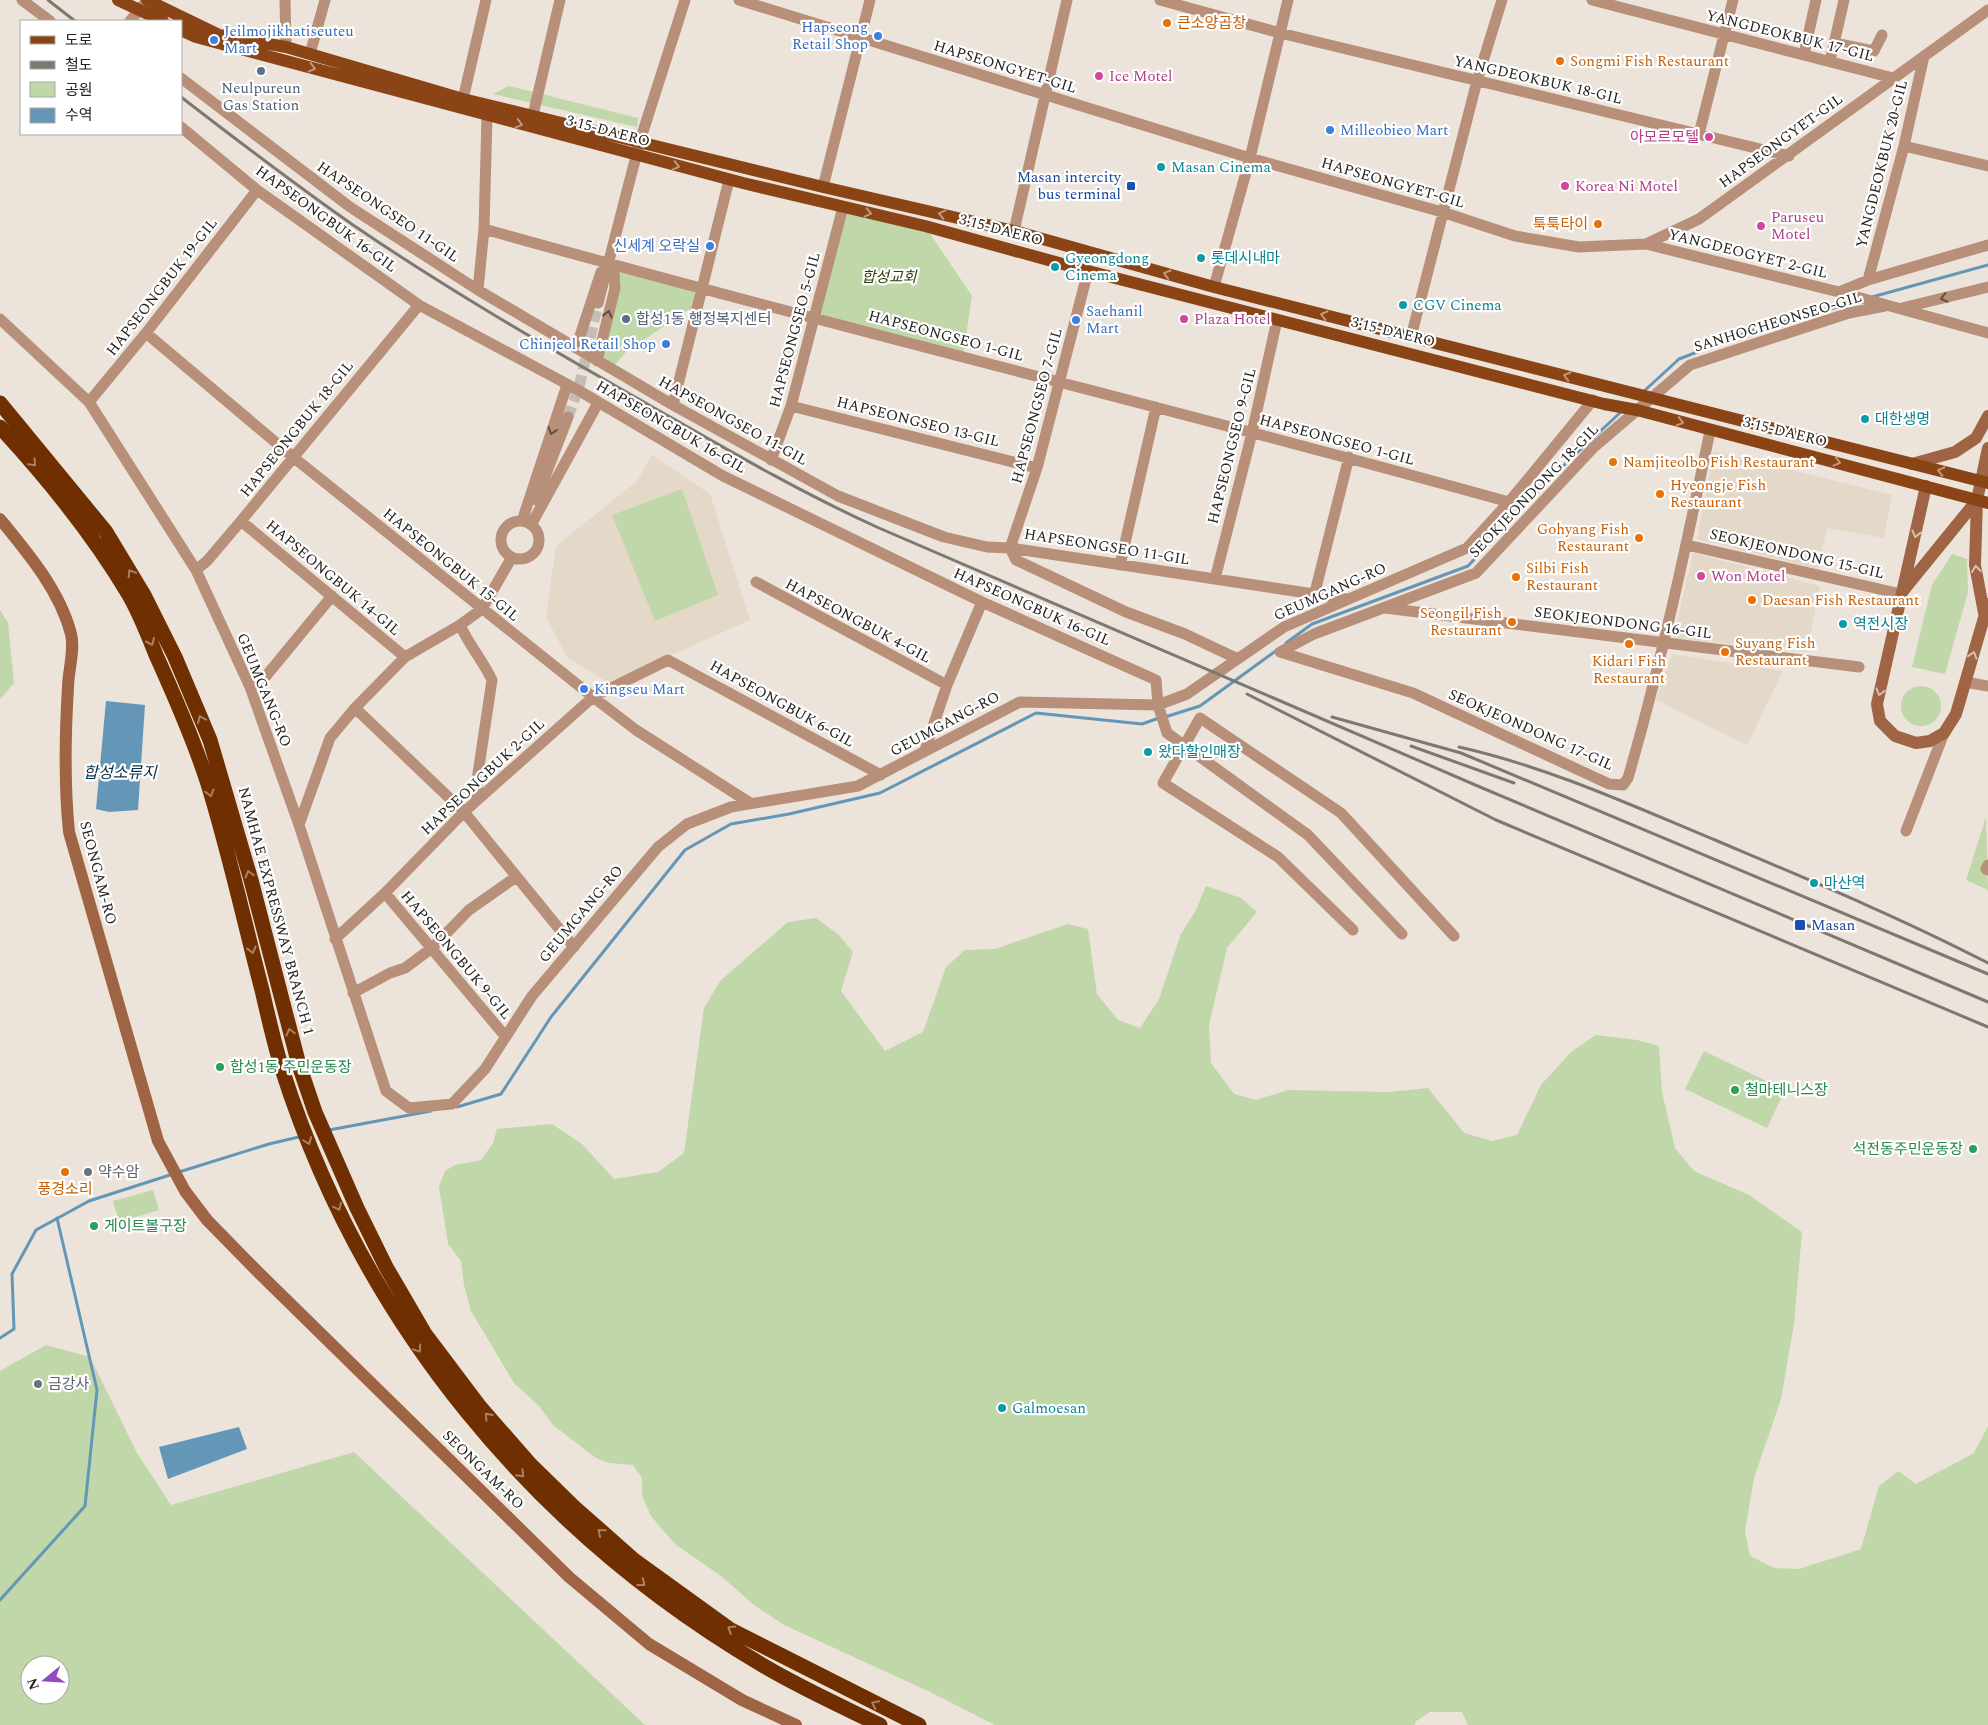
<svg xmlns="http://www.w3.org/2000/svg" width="1988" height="1725" font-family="Spectral,'Noto Sans KR',serif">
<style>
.built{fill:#e4d8c8}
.green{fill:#c0d7a9;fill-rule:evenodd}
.water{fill:#6496b7}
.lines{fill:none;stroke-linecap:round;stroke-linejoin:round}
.stream{stroke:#6496b7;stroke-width:3}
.street-tunnel{stroke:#c4bdb5;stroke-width:11;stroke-dasharray:11 5.5;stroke-linecap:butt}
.street{stroke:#b88f79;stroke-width:11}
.secondary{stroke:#9f6443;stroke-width:12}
.primary{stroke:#8b4416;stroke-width:12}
.highway{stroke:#702f00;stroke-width:15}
.rail{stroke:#7e7872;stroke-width:3}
.oneway{stroke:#bf987f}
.oneway2{stroke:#604e43}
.oneway3{stroke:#a98266}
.oneway4{stroke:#d9c1b4}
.food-dot{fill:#e8710a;stroke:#fff;stroke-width:2}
.shop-dot{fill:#3f7fe0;stroke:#fff;stroke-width:2}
.service-dot{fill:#5c6f8a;stroke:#fff;stroke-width:2}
.hotel-dot{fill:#d1479c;stroke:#fff;stroke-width:2}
.culture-dot{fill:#0f9aa8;stroke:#fff;stroke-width:2}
.transit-dot{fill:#1a4fb4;stroke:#fff;stroke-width:2}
.leisure-dot{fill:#2e9e5b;stroke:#fff;stroke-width:2}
.worship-dot{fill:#6b7280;stroke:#fff;stroke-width:2}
.labels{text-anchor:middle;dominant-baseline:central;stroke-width:4.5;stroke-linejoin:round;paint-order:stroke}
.food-label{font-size:15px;fill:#c56008;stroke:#fff;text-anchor:start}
.shop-label{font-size:15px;fill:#366cbe;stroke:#fff;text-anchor:start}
.street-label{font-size:15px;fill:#26231f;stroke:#fff}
.hotel-label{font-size:15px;fill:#b23c85;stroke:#fff;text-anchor:start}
.service-label{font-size:15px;fill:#4e5e75;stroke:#fff}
.culture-label{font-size:15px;fill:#0d838f;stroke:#fff;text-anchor:start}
.transit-label{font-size:15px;fill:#164399;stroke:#fff;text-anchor:end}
.park-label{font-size:15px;font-style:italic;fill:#2a3f09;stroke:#fff}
.leisure-label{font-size:15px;fill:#27864d;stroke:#fff;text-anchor:start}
.worship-label{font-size:15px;fill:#5b616d;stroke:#fff;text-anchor:start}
.water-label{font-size:16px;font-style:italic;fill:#063148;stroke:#fff}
</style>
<rect width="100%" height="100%" fill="#ece4da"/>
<!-- built -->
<path class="built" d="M1714,451l178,44 -8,43 -57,-10 -9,41 -121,-30z
M652,455l58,39 40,126 -141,63 -42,-26 -21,-40 10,-71 81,-65z
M1693,553l127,33 -13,66 -134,-14z
M1672,654l111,17 -36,74 -91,-45z"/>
<!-- green -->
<path class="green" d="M509,86l129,32 -1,9 -144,-33z
M843,207l82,19 47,70 -9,60 -149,-39z
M608,269l95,19 -5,23 -10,-1 -62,42 -13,15 -16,-6 18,-73z
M682,489l36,106 -63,26 -43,-106z
M1952,554l15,5 1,33 -23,82 -33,-7 20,-82z
M0,610l8,13 6,60 -14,16z
M1901 706a20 20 0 1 1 40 0a20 20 0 1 1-40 0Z
M1986,817l2,73 -22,-10z
M1206,886l35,12 16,14 -30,36 -18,77 2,38 23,31 22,6 32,-10 101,2 39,-4 36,45 28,8 25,-6 24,-50 30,-33 25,-17 41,5 22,6 3,46 13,56 19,23 55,24 53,37 -8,92 -13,75 -27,79 -9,53 5,25 24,12 25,1 62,-20 18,-63 19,-15 18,13 58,-31 14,-27v299h-520l-6,-13h-32l-15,10v3h-420l-67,-34 -144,-66 -30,-20 -33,-29 -46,-32 -24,-28 -9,-20v-18l-9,-13 -24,-2 -13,-5 -43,-33 -14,-19 -25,-23 -43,-72 -7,-26 -3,-24 -13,-17 -9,-57 6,-16 10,-6 26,-5 12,-17 4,-14 55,-5 30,20 32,35 44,-7 26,-19 20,-145 16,-27 68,-59 28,-4 23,17 14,17 -12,39 44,60 38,-19 23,-65 19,-17 30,-1 73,-25 20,5 9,65 21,26 22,8 19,-29 22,-65 15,-24z
M1704,1051l81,39 -18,38 -82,-39z
M153,1190l6,20 -40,12 -6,-21z
M46,1345l44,12 47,96 34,52 183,-53 291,273h-645v-354zM30,1665h30v30h-30z"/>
<!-- water -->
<path class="water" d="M106,701l39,4 -7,105 -29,2 -13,-3z
M239,1427l8,22 -79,30 -9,-32z"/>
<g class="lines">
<!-- stream -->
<path class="stream" d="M1872,297l116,-32
M1642,393l37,-34 75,-29 105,-29
M1286,643l26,-19 156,-58 79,-85 76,-71
M1165,717l35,-11 77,-56
M457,1107l44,-13 50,-77 134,-167 46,-26 58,-10 91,-21 156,-80 106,11 17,-6
M329,1130l102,-19
M179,1172l90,-28 34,-8
M0,1338l14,-9 -2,-55 24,-44 53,-29 84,-27
M0,1600l85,-94 12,-116 -40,-172"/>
<!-- street-tunnel -->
<path class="street-tunnel" d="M568,417l12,-34 18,-80"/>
<!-- street -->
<path class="street" d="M22,0l28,21
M285,0l1,47
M739,0l511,158 192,54 73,24 64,11 67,-3 53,-25 289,-209
M1160,0l120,33 509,123
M1592,0l301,78
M130,21l15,-18
M1834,43l40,8 8,-16
M310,54l15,-54
M1804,54l12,-54
M1830,61l14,-61
M181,78l169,129 128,83 195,115 165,91 106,41 43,10 23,1 337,51
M463,99l23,-99
M533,115l27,-115
M181,127l76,63 162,115 159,85 145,86 259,126 174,78 2,25 9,28 141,102 94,99
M1699,134l34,-134
M1904,146l84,20
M823,187l47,-187
M484,229c341,96 685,178 1025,273
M1014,231l53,-231
M1646,244l193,48 149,41
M1088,271l-51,197 -27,80 6,12 110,52 59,22 53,25
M1868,280l36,-134 20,-90
M1214,287l36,-129 38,-158
M478,290l6,-61 3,-113
M1839,292l29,-12 120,-35
M598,303l42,-162 45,-141
M1902,308l86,-21
M0,319l89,83 107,168 54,117 49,138 87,266 23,17 43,-4 33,-35 47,-73 126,-149 29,-23 44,-17 127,-21 162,-84 138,3 29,-11 97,-67 183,-79 42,-46 84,-102
M146,333l147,124 300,240 43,33 114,73
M1411,337l66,-256 25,-81
M576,348l25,-76 7,-3 6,4 1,15 -18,73
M89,402l57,-69 111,-143
M673,405l56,-225
M791,406l246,62
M771,460l20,-54 52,-199
M536,500l32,-83
M241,521l164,136
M522,521l45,-136
M501 540a19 19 0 1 1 38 0a19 19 0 1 1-38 0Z
M531,525l67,-122
M1687,545l214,49
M1120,565l36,-158
M196,570l11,-9 34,-40 178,-216
M1215,579l37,-146 25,-113
M756,582l191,103
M1315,592l34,-135
M1385,608l474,59
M460,625c9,20 23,36 32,55l-15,100v19
M1280,652l133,41 196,91 14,1 5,-7c33,-114 58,-231 82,-347
M1280,652l34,-18 162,-61 118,-126 96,-82 159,-52 36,-7
M1965,682l23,4
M250,687l16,-11 66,-80
M355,708l109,104 110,135
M925,750l22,-65 35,-83
M299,825l31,-87 25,-30 50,-51 55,-32 22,-16 30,-52
M1906,831l38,-98
M1988,865l-2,4 2,1
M385,893l120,143
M1353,930l-75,-73 -115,-74 37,-65 141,95 113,123
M335,939l50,-46 79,-81 129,-115 75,-37 213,115
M353,993l37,-20 15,-5 27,-20 37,-38 47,-33"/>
<!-- secondary -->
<path class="secondary" d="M1912,464l43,-12 21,-14 12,-22
M1926,486l-49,218 3,17 15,15 21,7 14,-2 14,-8 12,-19 32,-110
M0,519c28,34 60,72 71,115 4,16 -3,38 -3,53 -3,49 -4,96 1,145l89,309 27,50 22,29 50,51 312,306 80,67 93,56 54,25
M1903,591l74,-91
M1984,613l-9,-48 2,-65 11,-52"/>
<!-- primary -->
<path class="primary" d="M118,0l45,21
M147,0l72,35 67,12 177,52 360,88 191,44 200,56 774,196
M181,30l15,7 547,146 182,43 163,45 516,133 33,6 351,93"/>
<!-- highway -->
<path class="highway" d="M0,403l106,129 38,63 31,62 35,83 41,140 48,185 16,47 42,96 29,59 39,67 55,73 49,56 45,44 60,53 97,70 188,95
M0,427c48,52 93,107 129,168 11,19 19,40 27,60 19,42 38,85 52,129 21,68 36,137 54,206 6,26 12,53 20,79 81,254 252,462 482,597 37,22 77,40 116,59"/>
<!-- rail -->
<path class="rail" d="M48,0l27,21
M181,97c57,44 113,87 172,128 91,62 187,118 282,172 81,46 160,93 244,131l601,259 508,215
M618,395l30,18
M1247,694l249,126 492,207
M1332,717l129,36 527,221
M1411,746l103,37
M1459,747c89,20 172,58 256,93 92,39 184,77 273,123"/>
</g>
<!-- one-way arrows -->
<defs><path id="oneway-chevron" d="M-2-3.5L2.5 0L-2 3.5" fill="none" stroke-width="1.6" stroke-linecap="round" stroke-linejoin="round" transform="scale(1.25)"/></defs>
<g class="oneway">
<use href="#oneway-chevron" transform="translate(312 68) rotate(15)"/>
<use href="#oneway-chevron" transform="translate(519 124) rotate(15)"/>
<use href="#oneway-chevron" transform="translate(676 166) rotate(15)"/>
<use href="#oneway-chevron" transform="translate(868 213) rotate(13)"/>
<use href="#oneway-chevron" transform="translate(942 214) rotate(-167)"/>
<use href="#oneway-chevron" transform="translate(1167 274) rotate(-164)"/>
<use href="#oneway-chevron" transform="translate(1324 315) rotate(-166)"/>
<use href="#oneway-chevron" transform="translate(1567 376) rotate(-166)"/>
<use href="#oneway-chevron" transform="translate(1680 422) rotate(16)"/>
<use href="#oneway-chevron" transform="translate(1837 462) rotate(15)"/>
<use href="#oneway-chevron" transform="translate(1941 471) rotate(-166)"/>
</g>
<g class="oneway2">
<use href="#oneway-chevron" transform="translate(1944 298) rotate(166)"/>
<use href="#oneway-chevron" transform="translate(608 314) rotate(-76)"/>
<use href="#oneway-chevron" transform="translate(552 431) rotate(108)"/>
</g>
<g class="oneway3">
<use href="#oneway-chevron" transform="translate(33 463) rotate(47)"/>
<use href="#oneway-chevron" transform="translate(131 573) rotate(-122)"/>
<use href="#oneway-chevron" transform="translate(151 642) rotate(66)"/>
<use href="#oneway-chevron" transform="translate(201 719) rotate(-113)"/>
<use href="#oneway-chevron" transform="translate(210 793) rotate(75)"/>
<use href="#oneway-chevron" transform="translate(249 874) rotate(-106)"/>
<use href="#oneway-chevron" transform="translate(252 950) rotate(76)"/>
<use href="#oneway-chevron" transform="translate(290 1032) rotate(-105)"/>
<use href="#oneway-chevron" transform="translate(308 1141) rotate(69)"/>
<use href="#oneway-chevron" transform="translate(338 1207) rotate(64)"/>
<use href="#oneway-chevron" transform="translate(418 1349) rotate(56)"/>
<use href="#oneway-chevron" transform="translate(488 1416) rotate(-132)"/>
<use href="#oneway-chevron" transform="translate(521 1474) rotate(46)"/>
<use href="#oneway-chevron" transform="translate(601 1532) rotate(-139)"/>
<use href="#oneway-chevron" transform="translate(642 1583) rotate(38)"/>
<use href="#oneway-chevron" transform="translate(731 1629) rotate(-148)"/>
<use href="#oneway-chevron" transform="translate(875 1704) rotate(-154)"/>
</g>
<g class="oneway4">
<use href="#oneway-chevron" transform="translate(1916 534) rotate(104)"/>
<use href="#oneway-chevron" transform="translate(1976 569) rotate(-97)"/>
<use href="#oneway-chevron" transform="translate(1973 655) rotate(-73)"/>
<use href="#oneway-chevron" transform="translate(1880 692) rotate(105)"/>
</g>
<!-- markers -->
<g class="food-dot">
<circle cx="1167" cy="23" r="5"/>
<circle cx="1560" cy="61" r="5"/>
<circle cx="1598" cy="224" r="5"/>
<circle cx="1613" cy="462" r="5"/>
<circle cx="1660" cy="494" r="5"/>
<circle cx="1639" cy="538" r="5"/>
<circle cx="1516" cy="577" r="5"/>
<circle cx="1752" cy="600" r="5"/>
<circle cx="1512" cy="622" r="5"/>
<circle cx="1629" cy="644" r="5"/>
<circle cx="1725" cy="652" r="5"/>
<circle cx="65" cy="1172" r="5"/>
</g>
<g class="shop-dot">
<circle cx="878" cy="36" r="5"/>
<circle cx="214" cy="40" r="5"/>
<circle cx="1330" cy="130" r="5"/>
<circle cx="710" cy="246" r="5"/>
<circle cx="1076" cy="320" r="5"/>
<circle cx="666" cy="344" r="5"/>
<circle cx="584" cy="689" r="5"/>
</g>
<g class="service-dot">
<circle cx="261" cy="71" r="5"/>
<circle cx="626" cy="319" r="5"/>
</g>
<g class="hotel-dot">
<circle cx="1099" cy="76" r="5"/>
<circle cx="1709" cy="137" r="5"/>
<circle cx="1565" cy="186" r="5"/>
<circle cx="1761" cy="226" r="5"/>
<circle cx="1184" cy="319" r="5"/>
<circle cx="1701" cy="576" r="5"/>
</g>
<g class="culture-dot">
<circle cx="1161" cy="167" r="5"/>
<circle cx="1201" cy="258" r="5"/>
<circle cx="1055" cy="267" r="5"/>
<circle cx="1403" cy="305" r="5"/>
<circle cx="1865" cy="419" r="5"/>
<circle cx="1843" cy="624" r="5"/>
<circle cx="1148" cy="752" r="5"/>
<circle cx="1814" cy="883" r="5"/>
<circle cx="1002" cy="1408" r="5"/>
</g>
<g class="transit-dot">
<rect x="1126" y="181" width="10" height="10" rx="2.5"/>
<rect x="1794" y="919" width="12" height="12" rx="2.5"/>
</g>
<g class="leisure-dot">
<circle cx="220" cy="1067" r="5"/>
<circle cx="1735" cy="1090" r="5"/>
<circle cx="1973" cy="1149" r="5"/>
<circle cx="94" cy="1226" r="5"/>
</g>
<g class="worship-dot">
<circle cx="88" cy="1172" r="5"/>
<circle cx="38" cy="1384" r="5"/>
</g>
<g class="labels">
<!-- food labels -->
<g class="food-label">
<text x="1177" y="23">큰소양곱창</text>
<text x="1570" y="61">Songmi Fish Restaurant</text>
<text x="1588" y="224" text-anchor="end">툭툭타이</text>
<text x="1623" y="462">Namjiteolbo Fish Restaurant</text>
<text x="1670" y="485">Hyeongje Fish<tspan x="1670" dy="17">Restaurant</tspan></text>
<text x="1629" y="529" text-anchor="end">Gohyang Fish<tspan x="1629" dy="17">Restaurant</tspan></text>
<text x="1526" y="568">Silbi Fish<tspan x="1526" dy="17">Restaurant</tspan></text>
<text x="1762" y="600">Daesan Fish Restaurant</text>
<text x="1502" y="613" text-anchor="end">Seongil Fish<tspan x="1502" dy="17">Restaurant</tspan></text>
<text x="1735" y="643">Suyang Fish<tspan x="1735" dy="17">Restaurant</tspan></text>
<text x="1629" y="661" text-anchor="middle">Kidari Fish<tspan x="1629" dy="17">Restaurant</tspan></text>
<text x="65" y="1189" text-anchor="middle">풍경소리</text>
</g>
<!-- shop labels -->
<g class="shop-label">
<text x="868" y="27" text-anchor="end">Hapseong<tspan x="868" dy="17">Retail Shop</tspan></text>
<text x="224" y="31">Jeilmojikhatiseuteu<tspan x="224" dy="17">Mart</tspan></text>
<text x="1340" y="130">Milleobieo Mart</text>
<text x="700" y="246" text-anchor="end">신세계 오락실</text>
<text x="1086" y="311">Saehanil<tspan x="1086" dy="17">Mart</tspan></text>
<text x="656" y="344" text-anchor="end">Chinjeol Retail Shop</text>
<text x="594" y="689">Kingseu Mart</text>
</g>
<!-- street labels -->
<g class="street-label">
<text transform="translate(1790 36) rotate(14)">YANGDEOKBUK 17-GIL</text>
<text transform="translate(1005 67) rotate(17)">HAPSEONGYET-GIL</text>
<text transform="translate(1538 80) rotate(13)">YANGDEOKBUK 18-GIL</text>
<text transform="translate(608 131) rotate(15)">3·15-DAERO</text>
<text transform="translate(1781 141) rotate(-36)">HAPSEONGYET-GIL</text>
<text transform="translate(1882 164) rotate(-76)">YANGDEOKBUK 20-GIL</text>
<text transform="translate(1393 183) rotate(16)">HAPSEONGYET-GIL</text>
<text transform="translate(388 212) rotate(34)">HAPSEONGSEO 11-GIL</text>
<text transform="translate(326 219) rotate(36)">HAPSEONGBUK 16-GIL</text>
<text transform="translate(1001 230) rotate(15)">3·15-DAERO</text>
<text transform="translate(1748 254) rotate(14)">YANGDEOGYET 2-GIL</text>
<text transform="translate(162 287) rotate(-52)">HAPSEONGBUK 19-GIL</text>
<text transform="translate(1778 322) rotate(-17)">SANHOCHEONSEO-GIL</text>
<text transform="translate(795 330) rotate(-75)">HAPSEONGSEO 5-GIL</text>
<text transform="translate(1393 332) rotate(14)">3·15-DAERO</text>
<text transform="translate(946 336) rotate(15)">HAPSEONGSEO 1-GIL</text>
<text transform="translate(1037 406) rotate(-75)">HAPSEONGSEO 7-GIL</text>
<text transform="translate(733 421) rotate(29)">HAPSEONGSEO 11-GIL</text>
<text transform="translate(918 422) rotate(14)">HAPSEONGSEO 13-GIL</text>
<text transform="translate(671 427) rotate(30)">HAPSEONGBUK 16-GIL</text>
<text transform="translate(297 429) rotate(-51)">HAPSEONGBUK 18-GIL</text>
<text transform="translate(1785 432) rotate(14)">3·15-DAERO</text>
<text transform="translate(1337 440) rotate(15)">HAPSEONGSEO 1-GIL</text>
<text transform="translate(1232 446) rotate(-76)">HAPSEONGSEO 9-GIL</text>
<text transform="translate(1534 491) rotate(-46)">SEOKJEONDONG 18-GIL</text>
<text transform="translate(1107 547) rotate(9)">HAPSEONGSEO 11-GIL</text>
<text transform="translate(1797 554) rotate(13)">SEOKJEONDONG 15-GIL</text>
<text transform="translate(451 565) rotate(39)">HAPSEONGBUK 15-GIL</text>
<text transform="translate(333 578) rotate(40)">HAPSEONGBUK 14-GIL</text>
<text transform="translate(1330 592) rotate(-24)">GEUMGANG-RO</text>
<text transform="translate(1032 607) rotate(24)">HAPSEONGBUK 16-GIL</text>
<text transform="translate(858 621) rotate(28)">HAPSEONGBUK 4-GIL</text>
<text transform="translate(1623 623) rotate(7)">SEOKJEONDONG 16-GIL</text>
<text transform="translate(264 690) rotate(68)">GEUMGANG-RO</text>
<text transform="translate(782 704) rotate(29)">HAPSEONGBUK 6-GIL</text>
<text transform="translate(945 724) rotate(-28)">GEUMGANG-RO</text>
<text transform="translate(1531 730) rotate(24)">SEOKJEONDONG 17-GIL</text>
<text transform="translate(483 777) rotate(-43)">HAPSEONGBUK 2-GIL</text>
<text transform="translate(98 873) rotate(75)">SEONGAM-RO</text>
<text transform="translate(276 911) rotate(75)">NAMHAE EXPRESSWAY BRANCH 1</text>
<text transform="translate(581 914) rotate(-50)">GEUMGANG-RO</text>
<text transform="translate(456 955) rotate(50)">HAPSEONGBUK 9-GIL</text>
<text transform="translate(483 1470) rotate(44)">SEONGAM-RO</text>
</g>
<!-- hotel labels -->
<g class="hotel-label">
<text x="1109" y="76">Ice Motel</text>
<text x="1699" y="137" text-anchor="end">아모르모텔</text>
<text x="1575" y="186">Korea Ni Motel</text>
<text x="1771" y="217">Paruseu<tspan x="1771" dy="17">Motel</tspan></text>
<text x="1194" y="319">Plaza Hotel</text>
<text x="1711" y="576">Won Motel</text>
</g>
<!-- service labels -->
<g class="service-label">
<text x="261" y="88">Neulpureun<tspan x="261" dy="17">Gas Station</tspan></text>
<text x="636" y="319" text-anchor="start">합성1동 행정복지센터</text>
</g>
<!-- culture labels -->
<g class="culture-label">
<text x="1171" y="167">Masan Cinema</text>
<text x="1065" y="258">Gyeongdong<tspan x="1065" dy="17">Cinema</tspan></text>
<text x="1211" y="258">롯데시내마</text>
<text x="1413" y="305">CGV Cinema</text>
<text x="1875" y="419">대한생명</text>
<text x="1853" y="624">역전시장</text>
<text x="1158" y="752">왔다할인매장</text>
<text x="1824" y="883">마산역</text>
<text x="1012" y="1408">Galmoesan</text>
</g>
<!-- transit labels -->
<g class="transit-label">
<text x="1121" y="177">Masan intercity<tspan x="1121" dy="17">bus terminal</tspan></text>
<text x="1811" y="925" text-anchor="start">Masan</text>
</g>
<!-- park labels -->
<g class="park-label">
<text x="889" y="277">합성교회</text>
</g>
<!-- leisure labels -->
<g class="leisure-label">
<text x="230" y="1067">합성1동 주민운동장</text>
<text x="1745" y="1090">철마테니스장</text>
<text x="1963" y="1149" text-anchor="end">석전동주민운동장</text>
<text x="104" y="1226">게이트볼구장</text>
</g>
<!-- worship labels -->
<g class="worship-label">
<text x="98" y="1172">약수암</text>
<text x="48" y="1384">금강사</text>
</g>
<!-- water labels -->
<g class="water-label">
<text x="120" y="773">합성소류지</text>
</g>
</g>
<!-- legend -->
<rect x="20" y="20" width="162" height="115" fill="#ffffff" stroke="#a8a7a5"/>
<rect x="30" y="36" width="25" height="8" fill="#8b4416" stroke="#a8a7a5"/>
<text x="65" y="45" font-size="15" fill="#26231f">도로</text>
<rect x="30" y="61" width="25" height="8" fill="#7e7872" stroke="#a8a7a5"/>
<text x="65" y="70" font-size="15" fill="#26231f">철도</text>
<rect x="30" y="82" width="25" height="15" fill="#c0d7a9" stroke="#a8a7a5"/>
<text x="65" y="95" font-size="15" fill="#26231f">공원</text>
<rect x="30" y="108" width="25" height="15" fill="#6496b7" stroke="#a8a7a5"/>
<text x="65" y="120" font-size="15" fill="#26231f">수역</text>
<!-- north arrow -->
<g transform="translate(45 1680) rotate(252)"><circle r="24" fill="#ffffff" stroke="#a8a7a5"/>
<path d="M0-4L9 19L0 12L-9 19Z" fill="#914bbe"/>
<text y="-8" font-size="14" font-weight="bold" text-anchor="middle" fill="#26231f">N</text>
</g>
</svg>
